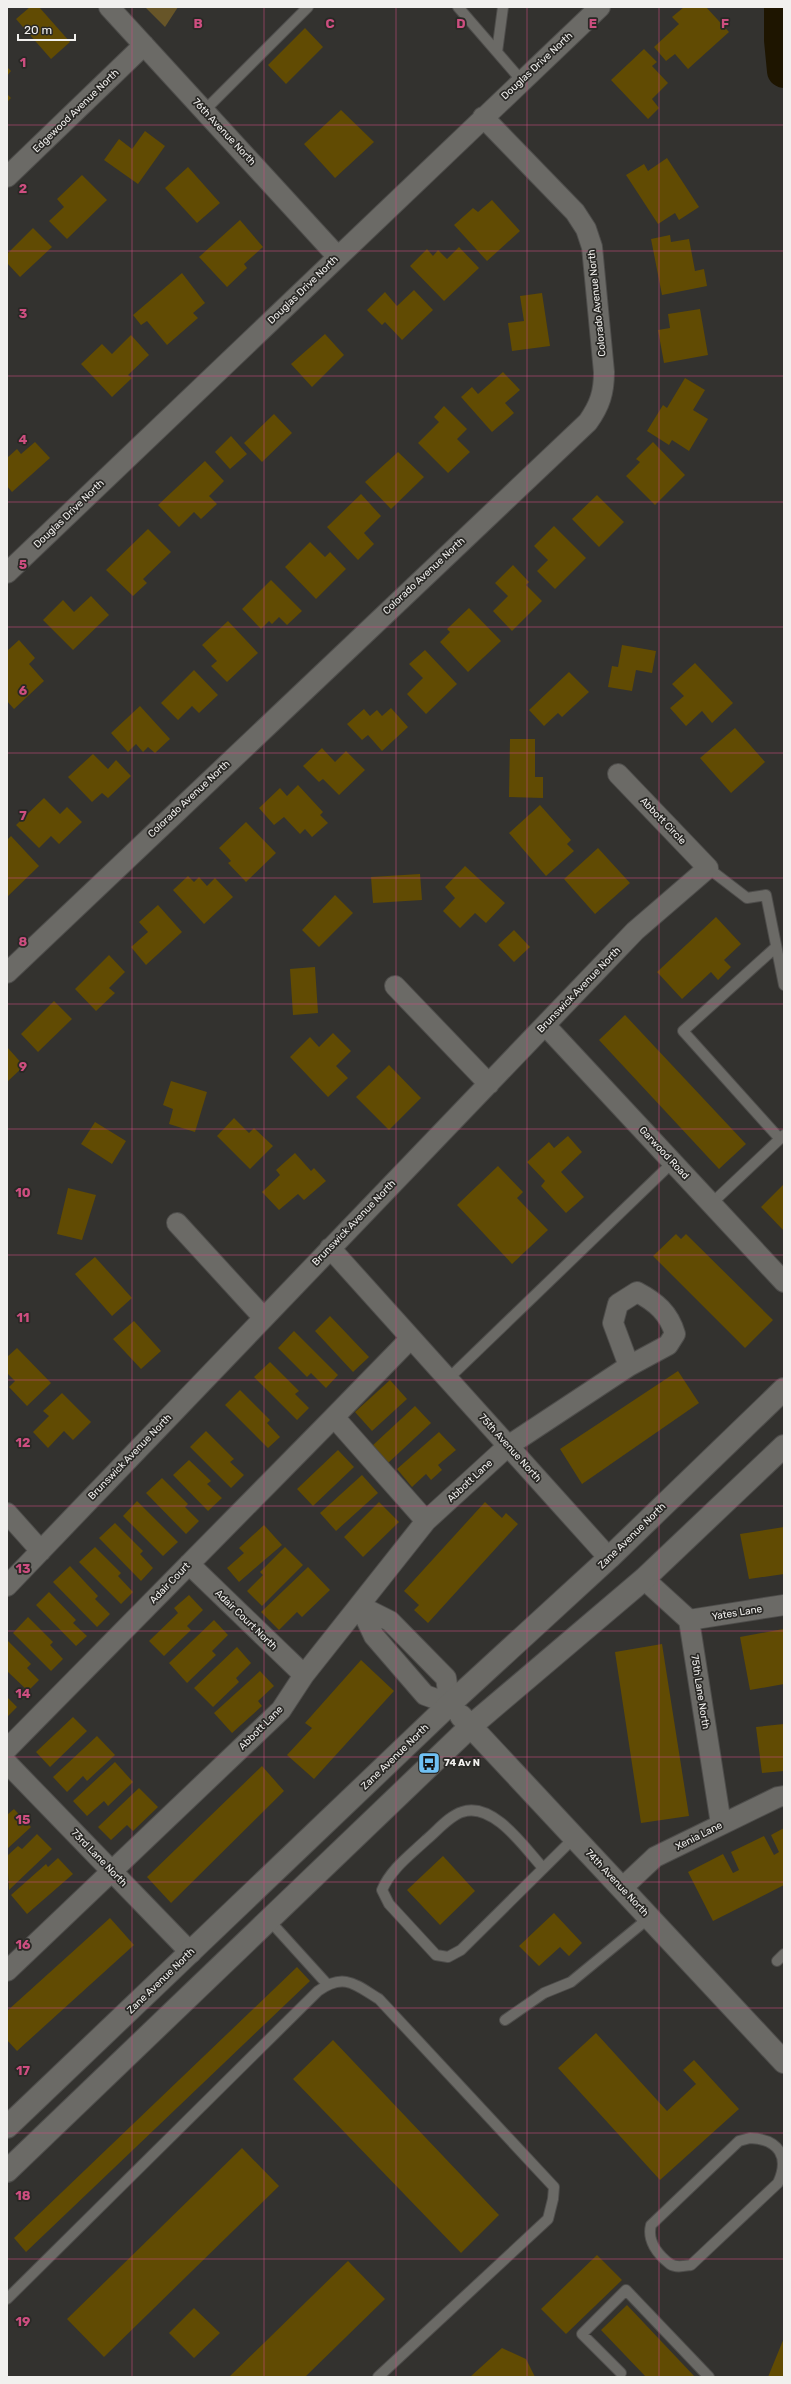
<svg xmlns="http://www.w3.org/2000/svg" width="791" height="2384" font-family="Rubik,sans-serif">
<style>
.green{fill:#675528}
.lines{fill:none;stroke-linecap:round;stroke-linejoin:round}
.river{stroke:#1e1500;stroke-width:34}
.building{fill:#614b03}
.service-casing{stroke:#4e4d4b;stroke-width:12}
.minor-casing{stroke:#4e4d4b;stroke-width:22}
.tertiary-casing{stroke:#4e4d4b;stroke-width:24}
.service{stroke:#6b6a66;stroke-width:10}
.minor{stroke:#6b6a66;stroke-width:20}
.tertiary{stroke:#6b6a66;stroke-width:22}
.grid{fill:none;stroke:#ce4e80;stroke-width:1;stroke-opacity:0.55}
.labels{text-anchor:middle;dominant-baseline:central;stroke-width:3.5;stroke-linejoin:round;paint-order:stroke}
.street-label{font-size:10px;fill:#f1f0ee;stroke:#292825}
.poi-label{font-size:10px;font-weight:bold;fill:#f1f0ee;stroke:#292825;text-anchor:start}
.grid-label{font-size:13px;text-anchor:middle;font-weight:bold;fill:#ce4e80;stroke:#292825;stroke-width:3.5;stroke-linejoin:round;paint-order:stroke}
</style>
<rect width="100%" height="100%" fill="#33322f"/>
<!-- green -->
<path class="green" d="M145,7h33l-13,20z"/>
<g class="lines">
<!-- river -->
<path class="river" d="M781,7v33l3,31"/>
</g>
<!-- building -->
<path class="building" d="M30,7h9l31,35 -19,17 -35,-40z
M684,7h22l23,25 -41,37 -13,-15 -9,7 -12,-14 25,-23 -7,-7z
M305,28l18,19 -37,37 -18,-19z
M644,49l13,13 -5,4 16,17 -16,16 7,9 -11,11 -37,-39z
M7,67l4,4 -4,5z
M7,94l4,4 -4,4z
M341,110l33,32 -39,36 -31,-34z
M145,131l20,15 -27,38 -34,-24 15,-21 13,10z
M667,158l32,49 -20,13 -4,-7 -17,11 -32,-49 18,-11 4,7z
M188,167l32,36 -23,20 -32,-35z
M82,175l25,25 -40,39 -18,-18 15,-14 -7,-8z
M492,200l28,31 -33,30 -33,-36 19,-17 5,4z
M240,220l23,27 -19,17 3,4 -20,19 -28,-30z
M33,228l19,19 -32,30 -13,-14v-9z
M670,235l1,7 18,-3 6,32 9,-2 3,17 -45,9 -11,-56z
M459,247l20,21 -35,33 -34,-35 17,-17 6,7 5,-6 9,9z
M182,273l23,30 -12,10 5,5 -31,27 -20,-24 -6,4 -8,-10z
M414,290l19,20 -31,30 -17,-18 -3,3 -15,-15 18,-18 12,14z
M542,293l8,53 -38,5 -4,-28 16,-2 -4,-25z
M700,309l8,46 -44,8 -6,-33 12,-2 -2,-14z
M325,334l19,21 -32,32 -21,-23z
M131,335l18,20 -21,20 4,3 -20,19 -31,-33 21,-20 10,10z
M503,372l17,18 -15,13 9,10 -22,19 -31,-35 11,-10 6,7z
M685,378l20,12 -12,20 15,9 -19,32 -17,-11 -3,5 -22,-14 16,-26 4,3z
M444,406l23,23 -10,10 13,13 -22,21 -30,-30 21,-21 -5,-5z
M274,414l18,19 -30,29 -18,-19z
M231,436l16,18 -17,15 -15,-17z
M35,442l15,16 -38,34 -5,-6v-28l10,-9 4,5z
M653,442l32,33 -30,30 -29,-29 14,-14 -4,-3z
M398,452l26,25 -33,32 -26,-27z
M205,461l19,20 -15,15 8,8 -16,15 -7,-7 -15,15 -21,-22z
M361,494l20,22 -17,17 10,11 -16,16 -31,-33z
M597,495l27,27 -25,25 -27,-28z
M554,526l32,32 -31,31 -18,-18 11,-11 -14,-14z
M148,529l23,23 -28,27 4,4 -14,13 -27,-26z
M310,542l15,15 5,-5 16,17 -30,30 -31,-32z
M513,565l16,17 -3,3 16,16 -30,30 -19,-20 15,-15 -13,-13z
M271,580l31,31 -15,14 -8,-8 -7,7 -3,-3 -8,8 -19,-20z
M91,596l18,19 -36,35 -30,-30 20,-20 11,12z
M469,608l32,33 -33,31 -28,-30 10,-10 -3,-3z
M228,621l30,32 -31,29 -16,-16 6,-5 -15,-16z
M19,640l16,18 -6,6 15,17 -30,28 -7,-8v-50z
M622,645l34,6 -4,22 -16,-3 -4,21 -24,-4 4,-21 6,1z
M425,650l32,34 -31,30 -19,-20 16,-16 -14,-14z
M695,663l38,40 -21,20 -10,-12 -16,15 -16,-18 14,-12 -12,-12z
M194,670l24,25 -19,18 -7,-7 -14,14 -17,-17z
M569,672l20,20 -27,25 -4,-4 -14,13 -15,-16z
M140,706l30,33 -15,14 -7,-6 -5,5 -7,-8 -8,8 -17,-19z
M391,708l17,19 -26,24 -14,-16 -6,5 -15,-16 17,-15 6,7 7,-6 5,6z
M735,728l30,34 -34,31 -31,-35z
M510,739h25v38h8v21l-34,-1z
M322,748l13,14 11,-11 19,19 -26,25 -16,-16 -4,3 -16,-16z
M93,754l15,15 8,-9 15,16 -23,22 -6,-5 -10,9 -24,-25z
M298,785l25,27 -3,3 8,8 -16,14 -7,-8 -5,5 -16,-17 -10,8 -15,-17 21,-20 7,8z
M44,798l16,16 7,-7 15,15 -23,22 -8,-8 -12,12 -23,-23z
M540,805l31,35 -4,4 7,7 -28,25 -37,-43z
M246,822l30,31 -30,29 -18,-19 3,-2 -12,-13z
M11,836l28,30 -32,31v-57z
M598,848l32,35 -35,31 -31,-35z
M465,866l40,37 -19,20 -11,-10 -15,15 -17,-17 12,-13 -10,-11z
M420,874l2,26 -49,3 -2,-26z
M188,876l6,6 5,-5 8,9 8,-8 18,19 -29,27 -31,-34z
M335,895l18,18 -34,34 -17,-17z
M158,905l24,27 -36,33 -15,-18 17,-15 -9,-10z
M716,917l25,27 -17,16 7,7 -13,13 -7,-8 -29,27 -25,-27z
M514,930l16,17 -16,15 -16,-17z
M109,955l16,17 -16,16 6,5 -19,18 -21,-22z
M315,967l3,46 -25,2 -3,-46z
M54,1001l18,18 -34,33 -17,-18z
M625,1015l121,129 -27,25 -120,-129z
M333,1033l18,18 -15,15 12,12 -20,19 -38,-40 20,-20 9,10z
M7,1047l17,19 -17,16z
M389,1065l32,33 -32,32 -33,-33z
M171,1081l36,11 -12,40 -26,-8 4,-15 -10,-4z
M234,1118l15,15 5,-5 19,18 -23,23 -33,-33z
M95,1122l31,19 -14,23 -31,-20z
M568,1136l14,16 -21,20 23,25 -18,16 -25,-27 4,-5 -18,-19 22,-20 5,6z
M295,1153l16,18 3,-3 12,13 -22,19 -6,-6 -19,16 -17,-18 18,-17 -4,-5z
M498,1166l25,26 -6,6 31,32 -36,34 -55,-59z
M784,1184v47l-23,-24z
M68,1188l28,7 -14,45 -25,-6z
M676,1234l5,5 5,-5 87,86 -28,28 -92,-92z
M95,1257l37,41 -20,18 -37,-42z
M330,1316l39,41 -16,15 -38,-41z
M134,1321l27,30 -20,18 -28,-30z
M294,1331l44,44 -12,13 -15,-15 -4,4 -29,-29z
M17,1348l34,35 -24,23 -18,-19 6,-6 -8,-8v-16z
M270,1362l29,29 -4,3 14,14 -12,12 -43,-43z
M678,1371l21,32 -117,81 -22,-35z
M390,1380l17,19 -35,32 -17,-19z
M240,1390l30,30 -3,3 13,14 -12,11 -43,-43z
M62,1393l29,29 -18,18 -9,-9 -16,17 -15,-16 16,-16 -6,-5z
M415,1406l16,17 -43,40 -16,-17z
M206,1431l28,28 -4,3 14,13 -13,13 -41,-41z
M439,1432l17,18 -18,15 4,5 -11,10 -5,-6 -14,13 -15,-18z
M338,1450l16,17 -41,39 -16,-17z
M189,1460l22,21 -4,3 15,14 -14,13 -35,-36z
M362,1475l16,18 -42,38 -16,-18z
M162,1478l26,26 -3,3 14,14 -13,13 -40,-41z
M137,1501l41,41 -15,14 -40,-40z
M379,1502l20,20 -36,35 -19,-20z
M485,1502l17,16 4,-5 12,11 -90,99 -14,-13 5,-5 -15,-14z
M115,1523l28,28 -3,3 13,14 -12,13 -42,-43z
M264,1525l18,20 -43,37 -12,-14 17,-15 -5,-5z
M784,1527v47l-35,5 -9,-45z
M95,1547l26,26 -3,3 15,16 -12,12 -42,-42z
M285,1547l18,18 -41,41 -15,-15 16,-16 -3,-3z
M70,1566l28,30 -3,3 15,15 -13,13 -44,-45z
M308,1567l22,23 -28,27 -5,-5 -18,18 -18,-18z
M49,1592l27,28 -3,3 14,13 -11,10 -40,-41z
M189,1595l14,15 -16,16 4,4 -27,26 -15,-15 29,-28 -4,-5z
M28,1617l25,25 -3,3 13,14 -12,12 -38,-38z
M214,1620l14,15 -16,16 4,4 -29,28 -18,-20z
M783,1629l1,55 -34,6 -10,-53z
M7,1640l24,24 -4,4 12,12 -11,11 -21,-20z
M662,1644l27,172 -48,7 -26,-171z
M237,1647l14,16 -15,15 3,4 -26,25 -19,-19z
M361,1660l33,31 -80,88 -27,-24 25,-27 -7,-5z
M260,1671l14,15 -16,15 4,5 -30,27 -18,-20z
M7,1697l10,10 -10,10z
M73,1717l14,14 -37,36 -14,-15z
M784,1724v47l-22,2 -6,-46z
M97,1736l18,19 -28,26 -4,-5 -16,16 -14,-15z
M115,1762l18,20 -25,24 -4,-5 -17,15 -14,-15z
M262,1766l22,25 -113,112 -24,-26z
M139,1788l19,19 -25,24 -6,-6 -16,15 -13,-13z
M14,1809l17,18 -24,22v-34z
M784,1828v57l-71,36 -25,-49 35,-18 10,19 6,-3 -8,-18 33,-16 10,19 5,-3 -8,-17z
M37,1834l15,15 -43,41 -2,-34 11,-10 4,3z
M443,1856l32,35 -35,34 -33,-35z
M58,1858l15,16 -46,40 -16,-19 35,-31 2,3z
M554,1913l28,30 -13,13 -9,-9 -21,19 -20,-20z
M110,1918l24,27 -117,106 -10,-11v-29z
M297,1967l13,14 -284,271 -12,-14z
M596,2033l71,78 29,-27 -13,-14 11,-10 45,49 -79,71 -102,-112z
M333,2040l166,175 -38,38 -168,-174z
M242,2148l37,38 -175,171 -37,-38z
M597,2255l25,25 -56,54 -25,-25z
M348,2261l37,38 -80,78h-76z
M627,2305l68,72h-49l-45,-47z
M194,2308l26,25 -26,25 -25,-25z
M784,2338v39h-16z
M502,2348l24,11 9,18h-65z"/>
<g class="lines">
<!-- service casing -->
<g class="service-casing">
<path id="service" d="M458,7l64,74
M497,52l6,-45
M204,111l104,-104
M708,868l39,30 19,-3 18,90
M776,947l-93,84 97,108
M711,1204l73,-69
M448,1379l225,-217
M543,1868c-18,-20 -50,-67 -81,-56 -13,4 -25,19 -36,28 -17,16 -35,29 -44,50l7,14 47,51 12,2 13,-7 114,-113
M269,1920l58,64
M777,1961l7,-7
M505,2020l39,-27 27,-11 79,-65
M750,2138c29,1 40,19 28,45l-87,82c-7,1 -15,3 -21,-1 -13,-10 -23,-24 -19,-39l88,-84z
M7,2299l311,-308c26,-19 38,-6 61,8l175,188 -1,12 -5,20 -170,158
M621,2373l-39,-39 44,-44 83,87"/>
</g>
<!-- minor casing -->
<g class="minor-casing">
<path id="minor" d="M109,7l229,250
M7,177l137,-132
M7,573l593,-566
M7,973l581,-551c12,-17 16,-30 16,-50l-12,-125 -6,-18 -11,-17 -92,-95
M395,986l94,98
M545,1025l239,257
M177,1223l86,94
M330,1248l279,310
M411,1338l-77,79 92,104
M7,1513l34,38
M189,1564l115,111
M644,1579l45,41 32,204
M7,1586l628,-655 73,-63 -90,-94
M360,1606l30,15 56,57 4,26 -25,-9 -51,-59z
M689,1620l95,-15
M7,1749l327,-332
M7,1763l184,190
M622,1888l33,-31 123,-60 6,-1
M7,1971l274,-261 23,-35 122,-154 82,-75 121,-80 39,-21 7,-11c-6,-21 -19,-32 -38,-42l-19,12 -5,19 16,43"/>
</g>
<!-- tertiary casing -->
<g class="tertiary-casing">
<path id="tertiary" d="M461,1716l323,346
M7,2127l443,-423 159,-146 175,-169
M7,2171l464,-445 173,-147 140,-133"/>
</g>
<!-- service -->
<use href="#service" class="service"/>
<!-- minor -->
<use href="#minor" class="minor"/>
<!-- tertiary -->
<use href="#tertiary" class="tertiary"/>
</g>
<!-- grid -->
<path class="grid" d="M132,7v2370M264,7v2370M396,7v2370M527,7v2370M659,7v2370M7,125h777M7,251h777M7,376h777M7,502h777M7,627h777M7,753h777M7,878h777M7,1004h777M7,1129h777M7,1255h777M7,1380h777M7,1506h777M7,1631h777M7,1757h777M7,1882h777M7,2008h777M7,2133h777M7,2259h777"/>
<!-- icons -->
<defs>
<g id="bus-square" transform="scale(1.15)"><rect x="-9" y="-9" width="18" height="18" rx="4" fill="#70c1f4" stroke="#292825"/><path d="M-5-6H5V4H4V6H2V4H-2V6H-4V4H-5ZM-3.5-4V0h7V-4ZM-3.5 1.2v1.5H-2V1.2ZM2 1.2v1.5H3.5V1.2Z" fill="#111"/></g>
</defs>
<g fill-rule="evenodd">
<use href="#bus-square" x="429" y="1763"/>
</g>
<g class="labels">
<!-- street labels -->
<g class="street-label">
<text transform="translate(537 66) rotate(-43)">Douglas Drive North</text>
<text transform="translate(76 111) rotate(-44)">Edgewood Avenue North</text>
<text transform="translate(224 132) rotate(47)">76th Avenue North</text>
<text transform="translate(303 290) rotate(-44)">Douglas Drive North</text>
<text transform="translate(597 303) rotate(-96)">Colorado Avenue North</text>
<text transform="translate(69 514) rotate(-44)">Douglas Drive North</text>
<text transform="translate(424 576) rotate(-43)">Colorado Avenue North</text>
<text transform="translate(189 799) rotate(-43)">Colorado Avenue North</text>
<text transform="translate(663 821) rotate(46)">Abbott Circle</text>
<text transform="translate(579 990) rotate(-46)">Brunswick Avenue North</text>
<text transform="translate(664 1153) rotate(47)">Garwood Road</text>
<text transform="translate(354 1223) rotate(-46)">Brunswick Avenue North</text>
<text transform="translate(510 1448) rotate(48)">75th Avenue North</text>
<text transform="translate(130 1457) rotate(-46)">Brunswick Avenue North</text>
<text transform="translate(470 1481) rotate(-43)">Abbott Lane</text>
<text transform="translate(632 1536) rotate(-44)">Zane Avenue North</text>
<text transform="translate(170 1583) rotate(-46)">Adair Court</text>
<text transform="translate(737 1613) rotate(-9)">Yates Lane</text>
<text transform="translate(246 1620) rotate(44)">Adair Court North</text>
<text transform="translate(700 1692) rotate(81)">75th Lane North</text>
<text transform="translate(261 1728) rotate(-45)">Abbott Lane</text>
<text transform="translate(395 1757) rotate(-44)">Zane Avenue North</text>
<text transform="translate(699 1836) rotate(-27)">Xenia Lane</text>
<text transform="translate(99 1858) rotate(46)">73rd Lane North</text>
<text transform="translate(617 1883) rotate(47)">74th Avenue North</text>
<text transform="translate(161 1981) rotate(-44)">Zane Avenue North</text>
</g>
<!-- poi labels -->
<g class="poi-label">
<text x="444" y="1763">74 Av N</text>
</g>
</g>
<g class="grid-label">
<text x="198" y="28">B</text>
<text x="330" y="28">C</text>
<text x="461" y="28">D</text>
<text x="593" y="28">E</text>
<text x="725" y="28">F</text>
<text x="23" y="67">1</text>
<text x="23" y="193">2</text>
<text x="23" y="318">3</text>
<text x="23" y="444">4</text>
<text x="23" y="569">5</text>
<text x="23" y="695">6</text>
<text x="23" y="820">7</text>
<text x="23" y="946">8</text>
<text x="23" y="1071">9</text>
<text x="23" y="1197">10</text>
<text x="23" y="1322">11</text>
<text x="23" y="1447">12</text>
<text x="23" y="1573">13</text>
<text x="23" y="1698">14</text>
<text x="23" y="1824">15</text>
<text x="23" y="1949">16</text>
<text x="23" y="2075">17</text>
<text x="23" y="2200">18</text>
<text x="23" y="2326">19</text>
</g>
<!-- border -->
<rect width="791" height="2384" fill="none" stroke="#f1f0ee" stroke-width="16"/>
<!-- scale -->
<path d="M18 34v6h57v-6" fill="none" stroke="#f1f0ee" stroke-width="2"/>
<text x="24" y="34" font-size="12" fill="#f1f0ee" stroke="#292825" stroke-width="3" paint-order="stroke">20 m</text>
</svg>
